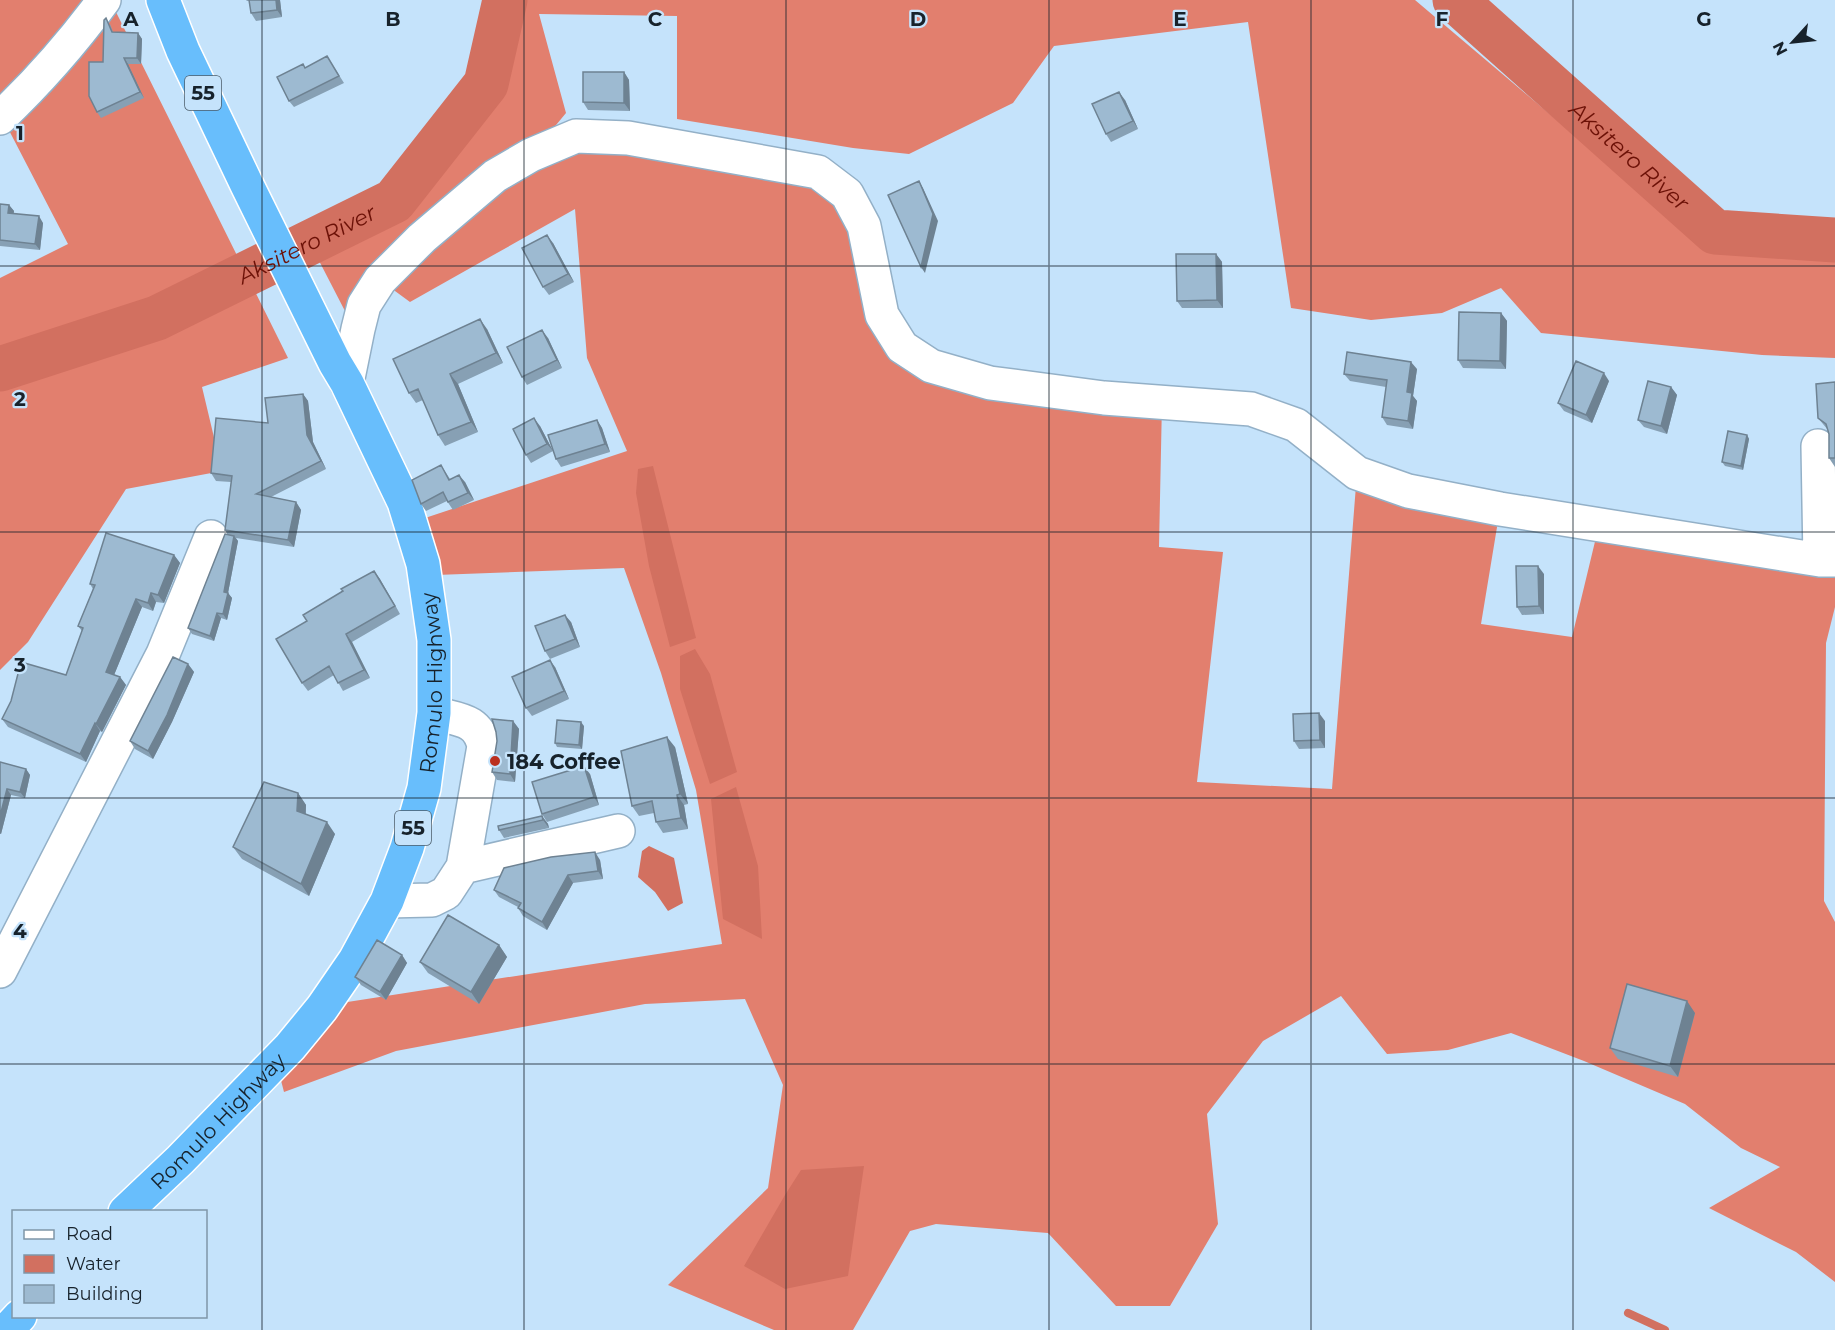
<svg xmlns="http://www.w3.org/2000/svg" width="1835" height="1330" font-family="Montserrat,sans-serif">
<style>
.forest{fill:#e27f6e}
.water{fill:#d27060}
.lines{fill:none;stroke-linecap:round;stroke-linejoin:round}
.stream{stroke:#d27060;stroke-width:8}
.river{stroke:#d27060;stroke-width:45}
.minor-casing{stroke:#93b0c7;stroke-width:36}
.highway-casing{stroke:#fff;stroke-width:36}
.minor{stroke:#fff;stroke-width:33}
.highway{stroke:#68befc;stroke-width:33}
.wall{fill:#87a0b4}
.shaded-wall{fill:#6e8292}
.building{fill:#9dbad1;stroke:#6e8292;stroke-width:1.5}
.grid{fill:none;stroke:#17222b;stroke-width:1.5;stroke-opacity:0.55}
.poi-dot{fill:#bb2f1e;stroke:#c5e3fb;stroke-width:2}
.labels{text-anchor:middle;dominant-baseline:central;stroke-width:4.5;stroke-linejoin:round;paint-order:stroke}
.shield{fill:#c5e3fb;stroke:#4b5c69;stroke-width:1.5}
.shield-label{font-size:20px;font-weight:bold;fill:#17222b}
.street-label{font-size:21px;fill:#17222b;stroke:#c5e3fb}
.poi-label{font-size:21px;font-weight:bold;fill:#17222b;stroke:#c5e3fb;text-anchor:start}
.water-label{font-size:22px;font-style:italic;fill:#6c1107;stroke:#c5e3fb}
.grid-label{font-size:20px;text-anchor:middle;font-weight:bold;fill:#17222b;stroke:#c5e3fb;stroke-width:4.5;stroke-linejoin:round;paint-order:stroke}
</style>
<rect width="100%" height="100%" fill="#c5e3fb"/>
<!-- forest -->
<path class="forest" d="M0,0h103l13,12 172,346 -86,29 20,84 -96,18 -98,153 -28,28v-392l68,-34 -68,-131z
M505,0h910l287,243 133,16v99l-73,-3 -221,-22 -40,-45 -59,25 -71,7 -80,-12 -43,-286 -194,24 -41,57 -104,51 -56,-6 -176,-29v-103l-138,-2 27,99 -34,41 44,-18 265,53 41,126 49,51 231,36 -3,145 64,5 -26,230 135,7 25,-316 143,36 -19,115 91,13 27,-112 236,33v49l-9,36 -2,258 11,21v360l-39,-30 -87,-44 71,-41 -39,-19 -56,-44 -101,-43 -73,-28 -63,17 -61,4 -46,-58 -78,45 -56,73 11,110 -48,82h-54l-68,-73 -112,-9 -26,7 -57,99h-79l-106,-45 100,-97 15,-103 -38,-86 -100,5 -249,47 -112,41 -8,-31 65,-58 381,-59 -26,-154 -35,-117 -37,-105 -188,7 -17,-55 208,-69 -40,-93 -12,-149 -165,93 -30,-22 -34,33 -32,-62 80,-50 91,-117z"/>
<!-- water -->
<path class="water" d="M653,466l43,172 -26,9 -21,-81 -13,-73 2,-24z
M695,649l15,25 27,98 -27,12 -30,-95v-33z
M736,787l22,79 4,73 -39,-20 -12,-120z
M649,846l25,12 9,45 -15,8 -13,-19 -17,-15 4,-26z
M864,1166l-16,110 -63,13 -41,-23 41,-71 16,-25z"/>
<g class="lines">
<!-- stream -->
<path class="stream" d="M1628,1313l37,17"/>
<!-- river -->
<g class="river">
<path id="s1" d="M1455,0l260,232 120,8"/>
<path id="s2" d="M0,369l157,-51 237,-117 92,-117 19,-84"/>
</g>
<!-- minor casing -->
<g class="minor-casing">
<path id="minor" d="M0,118c38,-36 73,-76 104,-118
M347,383l11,-54 6,-24 16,-25 42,-42 73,-62 36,-21 45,-19 52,2 190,34 29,22 17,32 18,89 20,32 29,19 59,17 114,15 147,11 45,16 61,48 51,18 92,18 320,51h15
M1818,446l2,114
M463,867l155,-36
M387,901l45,-1 14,-7 17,-26 21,-121c-6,-28 -27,-26 -50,-33
M0,971l163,-317 48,-117"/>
</g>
<!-- highway casing -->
<g class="highway-casing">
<g id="highway">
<path id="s3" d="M125,1212l55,-52 110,-113 32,-39 33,-48 32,-59 20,-53 17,-60 10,-75v-73l-11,-76 -19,-62 -57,-119 -12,-20 -88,-178 -64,-134 -20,-51"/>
<path d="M7,1330l13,-14"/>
</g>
</g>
<!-- minor -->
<use href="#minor" class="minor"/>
<!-- highway -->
<use href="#highway" class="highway"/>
</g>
<!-- wall -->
<path class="wall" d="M246,0h34l2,17 -26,4 -5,-8 -2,-12h-2z
M110,24l3,8 25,1 4,6 -1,25h-13l16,34 -43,20 -4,-6 6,-50z
M327,56l17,27 -50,24 -5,-6 16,-33z
M624,72l5,8 1,31 -42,-1 -5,-8z
M1125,100l13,29 -27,13 -5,-8z
M0,204l9,1 5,6 -1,3 30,9 -3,27 -40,-4z
M553,243l21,39 -25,13 -6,-8z
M1216,254l6,8 1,46h-41l-5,-7z
M1501,313l6,8 -1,48 -43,-1 -5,-8z
M487,329l16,34 -45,21 20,48 -33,14 -7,-11 -15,-35 -7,3 -7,-10z
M548,338l14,30 -35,17 -5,-8z
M1417,369l-4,27 4,5 -4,28 -26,-4 -5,-8 4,-30 -36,-6 -6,-7z
M1609,381l-17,42 -28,-12 -6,-8z
M1835,382v85l-6,-9v-24l-1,-4 -10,-12z
M1671,387l6,8 -10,39 -23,-7 -6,-7z
M303,394l5,7 5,41 13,27 -55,28 25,5 5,8 -7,37 -58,-9 2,3 -10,52 4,5 -5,22 -6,-2 -7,23 -22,-7 -4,-6 40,-93 -3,-5 6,-48 -15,-1 -5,-8z
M597,420l5,8 8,24 -49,15 -5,-8z
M540,426l13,25 -22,12 -5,-8z
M1747,435l2,4 -6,31 -18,-4 -3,-4z
M441,465l9,14 15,3 9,18 -21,10 -6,-9 -21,10 -5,-7z
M174,555l6,8 -16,40 -8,-1 -3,9 -11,-4 -28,68 6,2 6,8 -24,47 -2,-1 -14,31 -78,-35 -6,-8 64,-44 16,-44 -4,-5 15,-37 -3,-5z
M374,571l26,43 -48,28 18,36 -27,13 -9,-16 -26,16 -6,-8 5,-62 36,-30z
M1544,574v40l-22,1 -5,-8z
M571,622l9,25 -30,12 -5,-8z
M188,664l6,8 -22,50 -19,37 -18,-10 -5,-8z
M555,667l14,32 -37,17 -6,-8z
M513,721l6,8 -4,53 -18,-2 -5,-8z
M1325,721v27l-26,1 -5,-8z
M584,726l-2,23 -25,-2 -2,-4z
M675,747l13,57 -4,1 4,24 -25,4 -7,-11 -2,-9 -15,3 -7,-10z
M0,762l26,7 4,6 -5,23 -14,-3 -10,39h-1z
M590,774l9,31 -52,17 -5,-8z
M298,793l8,12v9l29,20 -26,62 -67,-37 -9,-12z
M542,816l6,8 1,4 -45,10 -5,-8z
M600,860l3,19 -30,4 -26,47 -24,-14 -5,-8v-1l-19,-10 -5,-7z
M499,945l8,12 -28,47 -51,-31 -8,-11z
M402,955l5,8 -21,37 -25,-15 -6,-8z
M1695,1013l-17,64 -60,-18 -8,-11z"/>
<!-- shaded-wall -->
<path class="shaded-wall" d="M276,0h4l2,17 -5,-7z
M138,33l4,6 -1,25 -4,-6z
M124,58l4,6 16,34 -4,-6z
M624,72l5,8 1,31 -6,-8z
M1119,92l6,8 13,29 -5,-8z
M919,181l4,7 15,33 -13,52 -4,-6z
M9,205l5,6 -1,8 -5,-6z
M39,216l4,7 -3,27 -5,-6z
M547,235l6,8 21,39 -6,-8z
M1216,254l6,8 1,46 -6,-8z
M1501,313l6,8 -1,48 -6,-8z
M480,319l7,10 16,34 -7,-10z
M542,330l6,8 14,30 -5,-8z
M1411,362l6,7 -4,27 4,5 -4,28 -5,-8 -1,-29z
M1604,373l5,8 -17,42 -6,-8z
M450,374l8,10 20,48 -7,-10z
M1671,387l6,8 -10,39 -6,-8z
M303,394l5,7 5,41 13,27 -5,-8 -14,-26z
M534,418l6,8 13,25 -6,-7z
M597,420l5,8 8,24 -5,-8z
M1747,435l2,4 -6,31 -2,-4z
M459,475l6,7 9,18 -6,-7z
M296,502l5,8 -7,37 -6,-7z
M234,536l4,5 -10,52 4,5 -5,22 -4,-6 1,-22z
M174,555l6,8 -16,40 -6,-8z
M1538,566l6,8v40l-5,-8z
M374,571l6,8 20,35 -5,-8z
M151,593l5,9 -3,9 -5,-8z
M136,599l6,8 -30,73 -6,-8z
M217,613l4,5 -7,23 -4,-5z
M565,615l6,7 9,25 -5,-8z
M346,634l6,8 18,36 -6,-8z
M550,660l5,7 14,32 -5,-8z
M188,664l6,8 -22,50 -19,37 -5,-8z
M120,677l6,8 -24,47 -6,-8z
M1319,713l6,8v27l-5,-8z
M513,721l6,8 -4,53 -5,-8z
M581,722l3,4 -2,23 -3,-4z
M95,723l5,8 -14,31 -6,-8z
M667,737l8,10 13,57 -8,-10z
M584,766l6,8 9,31 -5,-8z
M26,769l4,6 -5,23 -5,-6z
M7,789l4,6 -10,39 -1,-1v-17z
M298,793l8,12 -1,17 -8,-11z
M677,795l7,10 4,24 -7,-11z
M542,816l6,8 1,4 -6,-8z
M327,822l8,12 -26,62 -8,-12z
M595,852l5,8 3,19 -5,-8z
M568,875l5,8 -26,47 -5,-8z
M499,945l8,12 -28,47 -8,-12z
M402,955l5,8 -21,37 -6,-8z
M1687,1001l8,12 -17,64 -8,-11z"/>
<!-- building -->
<path class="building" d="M249,0h27l1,10 -26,3z
M106,18l6,14 26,1 -1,25h-13l16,34 -43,20 -8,-16v-34h14l1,-42z
M327,56l12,20 -50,25 -12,-24 26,-13 2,4z
M583,72h41v31l-41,-1z
M1119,92l14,29 -27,13 -14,-30z
M919,181l14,33 -12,53 -33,-72z
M0,204l9,1 -1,8 31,3 -4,28 -35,-4z
M547,235l21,39 -25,13 -21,-39z
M1176,254h40l1,46 -40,1z
M1459,312l42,1 -1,48 -42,-1z
M480,319l16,34 -46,21 21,48 -33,13 -20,-46 -9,4 -16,-34z
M542,330l15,30 -35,17 -15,-30z
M1347,352l64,10 -4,30 5,1 -4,28 -26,-4 5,-37 -43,-6z
M1576,361l28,12 -18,42 -28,-12z
M1648,381l23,6 -10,39 -23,-6z
M1835,382v76h-6v-24l-3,-10 -8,-6 -2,-34z
M303,394l4,41 14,26 -65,33 40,8 -8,38 -63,-10 7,-54 -21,-3 5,-55 52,5 -3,-25z
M534,418l13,26 -21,11 -13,-26z
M597,420l8,24 -49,15 -8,-24z
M1728,431l19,4 -6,31 -19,-4z
M441,465l8,15 10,-5 9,18 -20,9 -5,-10 -22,12 -9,-24z
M106,533l68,22 -16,40 -7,-2 -3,10 -12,-4 -30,73 14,5 -24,47 -1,-1 -15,31 -78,-35 9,-18 10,-39 45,13 17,-47 -5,-2 17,-41 -5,-1z
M225,534l9,2 -10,56 4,1 -5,21 -6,-1 -7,23 -22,-8z
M1516,566h22l1,40 -22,1z
M374,571l21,35 -49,28 18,36 -26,13 -9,-17 -27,17 -26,-44 31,-18 -4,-6 40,-24 -2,-2z
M565,615l10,24 -30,12 -10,-25z
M173,657l15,7 -21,51 -19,36 -18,-10z
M550,660l14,31 -38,17 -14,-31z
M1319,713l1,27 -26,1 -1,-27z
M492,719l21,2 -3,53 -18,-2 5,-31 -1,-9z
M557,720l24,2 -2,23 -24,-2z
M667,737l13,57 -3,1 4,23 -25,4 -4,-21 -20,5 -11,-55z
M0,762l26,7 -6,23 -13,-3 -7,27z
M584,766l10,31 -52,17 -10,-32z
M264,782l34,11 -1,18 30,11 -26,62 -68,-37z
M542,816l1,4 -44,10 -1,-4z
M595,852l3,19 -30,4 -26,47 -24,-14 3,-5 -27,-13 10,-22 47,-11z
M448,915l51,30 -28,47 -51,-30z
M377,940l25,15 -22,37 -25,-15z
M1627,984l60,17 -17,65 -60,-18z"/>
<!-- grid -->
<path class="grid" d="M262,0v1330M524,0v1330M786,0v1330M1049,0v1330M1311,0v1330M1573,0v1330M0,266h1835M0,532h1835M0,798h1835M0,1064h1835"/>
<!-- markers -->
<circle class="poi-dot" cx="495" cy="761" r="6"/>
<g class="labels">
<!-- shield labels -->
<g class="shield">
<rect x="185" y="76" width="36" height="34" rx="4.5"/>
<rect x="395" y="811" width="36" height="34" rx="4.5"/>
</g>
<g class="shield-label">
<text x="203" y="93">55</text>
<text x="413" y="828">55</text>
</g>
<!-- street labels -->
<g class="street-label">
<text stroke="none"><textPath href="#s3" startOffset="634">Romulo Highway</textPath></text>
<text stroke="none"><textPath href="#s3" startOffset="130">Romulo Highway</textPath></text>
</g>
<!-- poi labels -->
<g class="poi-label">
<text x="507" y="761">184 Coffee</text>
</g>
<!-- water labels -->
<g class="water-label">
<text stroke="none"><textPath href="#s1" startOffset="234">Aksitero River</textPath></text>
<text stroke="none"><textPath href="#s2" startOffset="332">Aksitero River</textPath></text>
</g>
</g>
<g class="grid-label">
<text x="131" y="26">A</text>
<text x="393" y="26">B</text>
<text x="655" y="26">C</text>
<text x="918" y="26">D</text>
<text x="1180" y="26">E</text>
<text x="1442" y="26">F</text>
<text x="1704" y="26">G</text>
<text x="20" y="140">1</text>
<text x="20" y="406">2</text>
<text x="20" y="672">3</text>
<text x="20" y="938">4</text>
</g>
<!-- legend -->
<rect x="12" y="1210" width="195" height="108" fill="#c5e3fb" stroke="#7f96a8" stroke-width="1.5"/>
<rect x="24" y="1230" width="30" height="9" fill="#ffffff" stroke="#7f96a8" stroke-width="1.5"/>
<text x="66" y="1240" font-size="18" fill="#17222b">Road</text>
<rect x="24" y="1255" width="30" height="18" fill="#d27060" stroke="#7f96a8" stroke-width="1.5"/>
<text x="66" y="1270" font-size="18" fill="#17222b">Water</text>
<rect x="24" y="1285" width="30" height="18" fill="#9dbad1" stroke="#7f96a8" stroke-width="1.5"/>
<text x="66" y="1300" font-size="18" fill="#17222b">Building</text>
<!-- north arrow -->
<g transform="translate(1793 42) rotate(243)" stroke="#c5e3fb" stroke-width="4.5" paint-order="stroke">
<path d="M0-4.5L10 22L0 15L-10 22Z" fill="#17222b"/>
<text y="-9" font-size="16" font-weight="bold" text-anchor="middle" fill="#17222b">N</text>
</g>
</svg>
